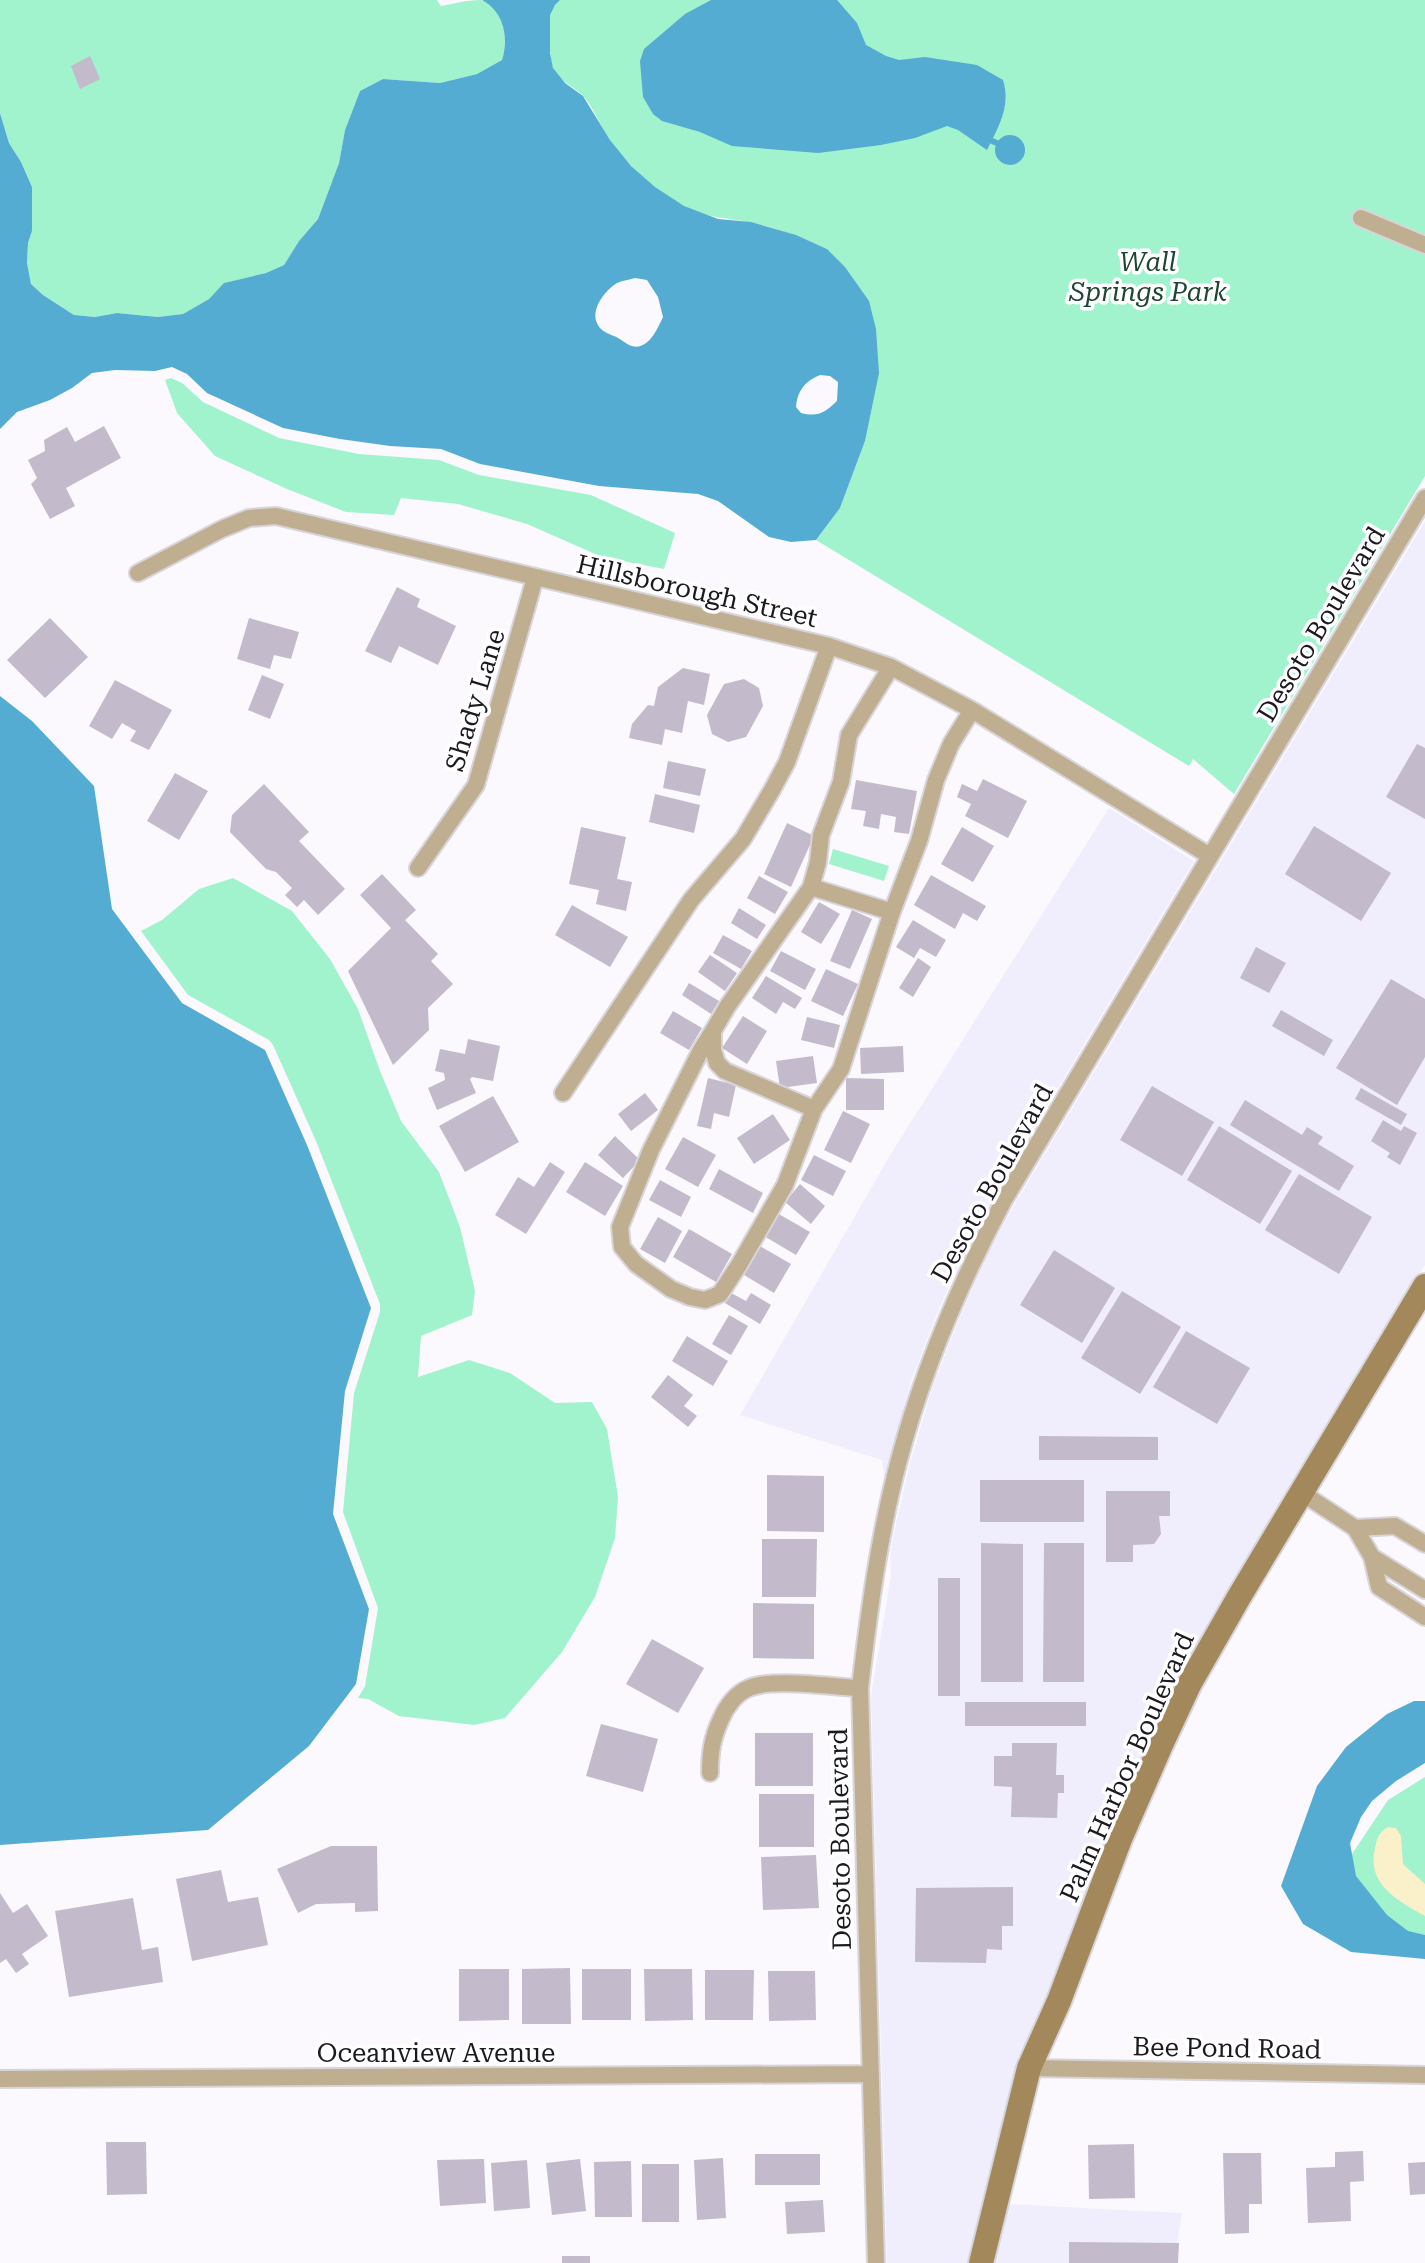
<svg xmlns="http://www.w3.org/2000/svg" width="1425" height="2263" font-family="'Roboto Serif',serif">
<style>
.commercial{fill:#f0eefc}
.green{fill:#a0f3cd}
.sand{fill:#faf1cb}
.water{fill:#54acd3;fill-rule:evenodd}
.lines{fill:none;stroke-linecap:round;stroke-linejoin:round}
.stream{stroke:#54acd3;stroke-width:6}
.building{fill:#c3bacb}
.minor-casing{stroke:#d7d5da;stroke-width:20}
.secondary-casing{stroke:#d7d5da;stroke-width:28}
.minor{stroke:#c0ae90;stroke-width:16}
.secondary{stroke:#a3885c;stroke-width:24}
.labels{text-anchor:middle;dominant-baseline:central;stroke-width:7;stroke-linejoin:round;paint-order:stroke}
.park-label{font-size:26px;font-style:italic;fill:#1f4535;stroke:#fff}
.street-label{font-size:26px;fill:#1c1920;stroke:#fff}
</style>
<rect width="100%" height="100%" fill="#fbf9fd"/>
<!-- commercial -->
<path class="commercial" d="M1425,521v744l-195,325 -120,244 -61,162 -27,60h-4v10l-48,197h-83l-16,-567 20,-120 -1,-22 4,-22 16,-69 22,-75 29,-74 27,-61 25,-46z
M1109,808l85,53 -199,332 -25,48 -29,63 -29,74 -28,99 -2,-17 -142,-45 152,-263z
M1007,2204l175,9 -8,50h-181z"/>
<!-- green -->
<path class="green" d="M0,0h437l4,6c11,-2 27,-6 39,-6 26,4 28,40 22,60l-25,14 -37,9 -57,-4 -23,12 -15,39 -6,33 -21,56 -19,22 -15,24 -18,8 -41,10 -16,16 -26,15 -25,3 -41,-4 -22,4 -21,-2 -31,-20 -12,-11 -4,-21 1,-20 4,-12v-44l-11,-25 -12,-19 -9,-30z
M560,0h865v476l-191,318 -41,-35 -4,7 -373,-226 24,-32 25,-67 -38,-192c-24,-11 -49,-21 -75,-26 -25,-6 -46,-4 -70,-18 -28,-16 -54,-38 -72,-65 -9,-13 -15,-29 -25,-42 -9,-11 -24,-15 -31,-28 -5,-10 -6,-44 -4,-55 1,-6 5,-11 10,-15z
M171,378l11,5 21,19 76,36 80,16 80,6 40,15 112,20 84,38 -11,36 -62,-12 -75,-33 -69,-20 -57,-6 -7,17 -48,-3 -59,-23 -72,-33 -38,-43 -12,-33z
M833,849l56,17 -5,15 -55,-17z
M233,878l59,33 38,48 28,50 22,62 21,50 38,51 21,55 15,64 -3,24 -51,21 -3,41 51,-17 41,13 45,30 37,-1 15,27 11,68 -3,41 -20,59 -33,55 -57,66 -31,7 -75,-9 -31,-17 -10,-1 7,-12 13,-78 -35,-96 11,-119 26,-81v-8l-64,-163 -43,-96 -4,-5 -81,-45 -47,-64 21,-11 37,-31z
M1425,1777v166l-24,-3 -57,-74 44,-66z"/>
<!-- sand -->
<path class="sand" d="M1388,1827l8,1 5,8 2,28 22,20v32c-27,-15 -59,-32 -50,-68 2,-10 4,-16 13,-21z"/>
<!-- water -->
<path class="water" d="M482,0h78l-5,5 -5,10v38l3,15 12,15 18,13 27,44 21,26 24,21 29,19 34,13 33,3 45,13 31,14 18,18 24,34 7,28 3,44 -14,68 -25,67 -24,32 -25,2 -22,-5 -51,-36 -20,-7 -99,-8 -119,-22 -39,-15 -51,-3 -50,-7 -57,-11 -76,-35 -20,-19 -15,-7 -17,4 -40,-1 -23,3 -20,15 -22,12 -33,12 -17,17v-316l9,30 12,19 11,25v44l-4,12 -1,20 4,21 12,11 31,20 21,2 22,-4 41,4 25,-3 26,-15 15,-16 42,-10 18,-8 15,-24 19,-22 21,-56 6,-33 15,-39 23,-12 57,4 37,-9 25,-14c7,-23 2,-48 -20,-60zM635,278l12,2 11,17 5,20c-6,13 -16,36 -34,28 -4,-2 -7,-5 -11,-7 -7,-4 -16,-5 -20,-13 -9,-14 7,-35 19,-42 6,-3 12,-3 18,-5zM820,375l10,1 8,6 -1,19c-13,12 -18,16 -36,12l-5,-6c1,-16 9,-26 24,-32z
M711,0h126l20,23 9,22 20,11 13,4 26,-3 52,8 26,15c8,26 -4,46 -16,70l-29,-20 -11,-4 -32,12 -34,7 -63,8 -86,-7 -32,-14 -38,-11 -9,-7 -10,-17 -3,-36 4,-12 41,-35z
M995 150a15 15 0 1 1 30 0a15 15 0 1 1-30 0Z
M0,696l32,25 62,65 18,123 70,94 83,47 42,95 64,163 -26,83 -12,123 36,95 -13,75 -47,62 -101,84 -208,15z
M1414,1701h11v62l-29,18 -24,20 -11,16 -11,26 6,33 31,39 21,16 17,4v24l-74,-7 -48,-28 -22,-38 36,-100 29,-39 41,-33z"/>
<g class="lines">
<!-- stream -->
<path class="stream" d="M992,141l5,2"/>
</g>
<!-- building -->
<path class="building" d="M90,56l10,23 -20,10 -9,-23z
M104,426l17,32 -55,30 9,18 -25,13 -19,-35 6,-6 -9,-18 17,-9 -1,-11 23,-13 8,15z
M397,587l23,12 -3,8 39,19 -18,39 -39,-19 -8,17 -26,-12z
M50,618l38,39 -43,41 -38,-38z
M249,618l50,14 -8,27 -17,-4 -4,14 -33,-10z
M683,668l27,6 -6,31 -16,-4 -6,32 -17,-4 -3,16 -33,-7 3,-14 16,-19 6,1 4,-19z
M262,675l22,9 -14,35 -22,-9z
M744,679l15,9 4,18 -17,31 -18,5 -16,-8 -5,-19 17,-31z
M115,680l57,30 -23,40 -19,-9 6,-10 -14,-8 -10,16 -23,-13z
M1417,744l8,4v71l-39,-22z
M668,761l38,8 -6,27 -37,-8z
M175,773l33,18 -29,49 -32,-19z
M983,779l44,22 -19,37 -43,-22 6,-12 -14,-7 5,-13 15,7z
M856,780l61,11 -8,43 -15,-2 2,-15 -15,-3 -2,15 -16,-3 3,-15 -15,-2z
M264,784l45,48 -10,9 46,48 -27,26 -14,-15 -7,7 -12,-12 7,-7 -16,-16 -10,-3 -36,-37 2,-17z
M655,794l45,11 -6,28 -45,-11z
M787,823l27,13 -23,51 -27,-13z
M1314,826l77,47 -30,48 -76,-47z
M581,827l45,10 -9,42 15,3 -6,29 -30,-7 3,-14 -30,-6z
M962,827l32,19 -21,36 -32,-18z
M382,874l34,36 -11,10 33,34 -7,7 22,23 -25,24 1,22 -36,35 -45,-94 43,-43 -31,-33z
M931,875l55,31 -9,15 -14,-8 -8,16 -41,-24z
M759,876l29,16 -13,22 -28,-16z
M819,902l21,12 -19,30 -20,-12z
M572,905l56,32 -18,30 -55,-32z
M739,908l27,17 -9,14 -26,-16z
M852,910l20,9 -22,50 -20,-8z
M913,920l33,20 -10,17 -16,-9 -6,10 -18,-11z
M723,935l29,16 -11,18 -28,-16z
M1256,947l30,16 -17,30 -29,-15z
M781,951l35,18 -11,21 -35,-19z
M710,955l27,18 -12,18 -27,-19z
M918,958l13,9 -18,30 -14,-9z
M826,969l32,15 -15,32 -32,-15z
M766,976l36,22 -7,11 -12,-7 -7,12 -24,-16z
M1391,979l34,20v58l-28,48 -61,-37z
M689,983l30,18 -8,13 -29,-19z
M1281,1010l52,30 -9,16 -52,-30z
M673,1011l29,17 -13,22 -29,-17z
M743,1016l24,15 -20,33 -25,-16z
M807,1017l33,8 -6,23 -33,-8z
M468,1039l32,7 -7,35 -21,-4 -2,2 6,14 -39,17 -9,-22 17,-8 -1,-7 -9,-2 5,-22 25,5z
M903,1046l1,26 -43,2 -1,-26z
M813,1056l4,27 -37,5 -4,-27z
M708,1078l28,7 -7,32 -15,-4 -3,16 -14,-3z
M846,1078l38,1v31h-38z
M1152,1086l62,36 -32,54 -62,-36z
M1361,1088l46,26 -6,11 -46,-26z
M645,1093l13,17 -27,21 -13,-17z
M493,1096l26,46 -54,30 -26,-46z
M1245,1100l57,35 5,-8 16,10 -5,7 36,22 -15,25 -109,-66z
M843,1111l27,13 -19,39 -27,-13z
M773,1114l17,26 -36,24 -17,-26z
M1383,1120l18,11 3,-5 13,7 -17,32 -13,-8 3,-4 -19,-12z
M1219,1126l73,45 -32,53 -73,-44z
M615,1136l25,24 -17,18 -25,-23z
M683,1137l33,18 -18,32 -33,-18z
M814,1155l32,16 -13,25 -32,-16z
M550,1162l15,10 -39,62 -31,-19 23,-38 16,10z
M585,1162l38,24 -18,30 -39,-24z
M719,1169l44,24 -10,20 -44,-24z
M1299,1174l73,43 -33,57 -74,-44z
M660,1180l31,17 -10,20 -32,-17z
M800,1184l25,22 -14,18 -26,-22z
M777,1213l33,19 -14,23 -32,-19z
M658,1217l24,14 -17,32 -25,-14z
M689,1229l43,25 -16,28 -43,-25z
M760,1246l31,18 -17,29 -30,-18z
M1054,1250l61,38 -33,55 -62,-38z
M1122,1291l59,36 -41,67 -59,-36z
M731,1293l15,8 5,-8 20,12 -11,19 -35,-21z
M729,1315l19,11 -17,29 -19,-11z
M1186,1331l64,37 -33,56 -64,-37z
M687,1336l41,25 -15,25 -41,-25z
M668,1375l25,20 -9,11 13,10 -9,11 -37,-30z
M1039,1436l119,1v23h-119z
M767,1475l57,1v56l-57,-1z
M980,1480h104v42h-104z
M1106,1491h64v25h-11l2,18 -7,10 -21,1v17h-27z
M762,1539h55l-1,58h-54z
M981,1543l42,1v138h-42z
M1044,1543h40v139h-41z
M938,1578h22v118h-22z
M753,1603l61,1v55l-61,-1z
M652,1639l52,29 -26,45 -52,-29z
M965,1702h121v24h-121z
M601,1724l57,15 -15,53 -57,-16z
M755,1733h58v53h-58z
M1012,1743h45l-1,32h8v18h-6l-1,25 -46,-1 1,-30 -18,-1v-30h18z
M759,1794h55v53h-55z
M331,1846h46l1,65 -23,1v-9l-39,1 -18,9 -21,-44z
M816,1855l3,53 -56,2 -2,-53z
M221,1870l7,32 30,-5 10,48 -76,16 -16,-82z
M1013,1887v39h-11v24l-15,-1 -1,14 -71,-1 1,-74z
M0,1893l13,20 14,-9 21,32 -26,18 7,10 -13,9 -10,-14 -6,4z
M133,1898l9,52 16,-3 5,35 -94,15 -14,-86z
M570,1968l1,56h-49v-55z
M459,1969h50v51l-50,1z
M582,1969h49v51h-49z
M644,1969h48l1,51 -48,1z
M705,1970h49l-1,50h-48z
M768,1971h47l1,49 -47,1z
M106,2142h40l1,52 -40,1z
M1134,2144l1,54 -46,1 -1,-54z
M1363,2151l1,30 -14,1 1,39 -43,2 -2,-55 29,-1v-15z
M1223,2153h38l1,51h-13v29l-24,1z
M755,2154h65v31h-65z
M723,2158l3,60 -29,2 -3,-60z
M484,2159l2,44 -46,3 -3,-46z
M580,2159l6,52 -34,4 -6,-52z
M527,2160l3,48 -36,3 -3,-48z
M631,2161l1,56h-37l-1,-55z
M1425,2162v32l-15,1 -2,-32z
M642,2164h37v58h-37z
M823,2200l2,32 -38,2 -2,-32z
M1069,2242l110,1 -1,20h-109z
M562,2256h28v7h-28z"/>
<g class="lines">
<!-- minor casing -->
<g class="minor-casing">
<path id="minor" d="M1361,218l64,27
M138,573l84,-44 27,-11 27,-2 553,130 62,21 81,43 238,146
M418,868l58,-83 59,-207
M811,887l81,25
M713,1031l-12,19 -50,100 -31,77 2,20 14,17 35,25 19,8 15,3 15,-6 19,-29 46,-80 29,-76 27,-40 51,-157 27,-71 17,-61 15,-36 21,-34
M563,1093l128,-193 52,-61 29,-49 15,-28 42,-116
M814,1109l-89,-38 -8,-8 -4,-13v-19l14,-24 84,-120 7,-25 3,-27 20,-53 8,-47 42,-68
M1302,1493l53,35 17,29 53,33
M1355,1528l40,-2 30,18
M1372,1557l7,30 46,30
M710,1773c0,-20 2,-35 11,-54 5,-12 15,-26 28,-31 23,-10 84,-1 111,0
M1029,2068l396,7
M0,2079l871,-5
M876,2263l-16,-575c9,-77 19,-153 39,-228 24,-91 61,-177 105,-260l421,-702"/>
</g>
<!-- secondary casing -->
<g class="secondary-casing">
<path id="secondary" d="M981,2263l48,-195 30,-67 61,-162 41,-94 29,-62 49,-86 186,-311"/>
</g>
<!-- minor -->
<use href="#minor" class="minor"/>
<!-- secondary -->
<use href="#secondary" class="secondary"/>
</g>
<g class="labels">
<!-- park labels -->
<g class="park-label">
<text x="1148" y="262">Wall<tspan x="1148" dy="30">Springs Park</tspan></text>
</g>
<!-- street labels -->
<g class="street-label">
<text transform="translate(697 591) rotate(13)">Hillsborough Street</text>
<text transform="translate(1321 624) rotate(-59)">Desoto Boulevard</text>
<text transform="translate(475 700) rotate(-73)">Shady Lane</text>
<text transform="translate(992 1183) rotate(-61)">Desoto Boulevard</text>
<text transform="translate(1127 1767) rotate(-66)">Palm Harbor Boulevard</text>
<text transform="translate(840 1839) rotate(-91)">Desoto Boulevard</text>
<text transform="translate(1227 2048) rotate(1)">Bee Pond Road</text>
<text x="436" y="2053">Oceanview Avenue</text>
</g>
</g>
</svg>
